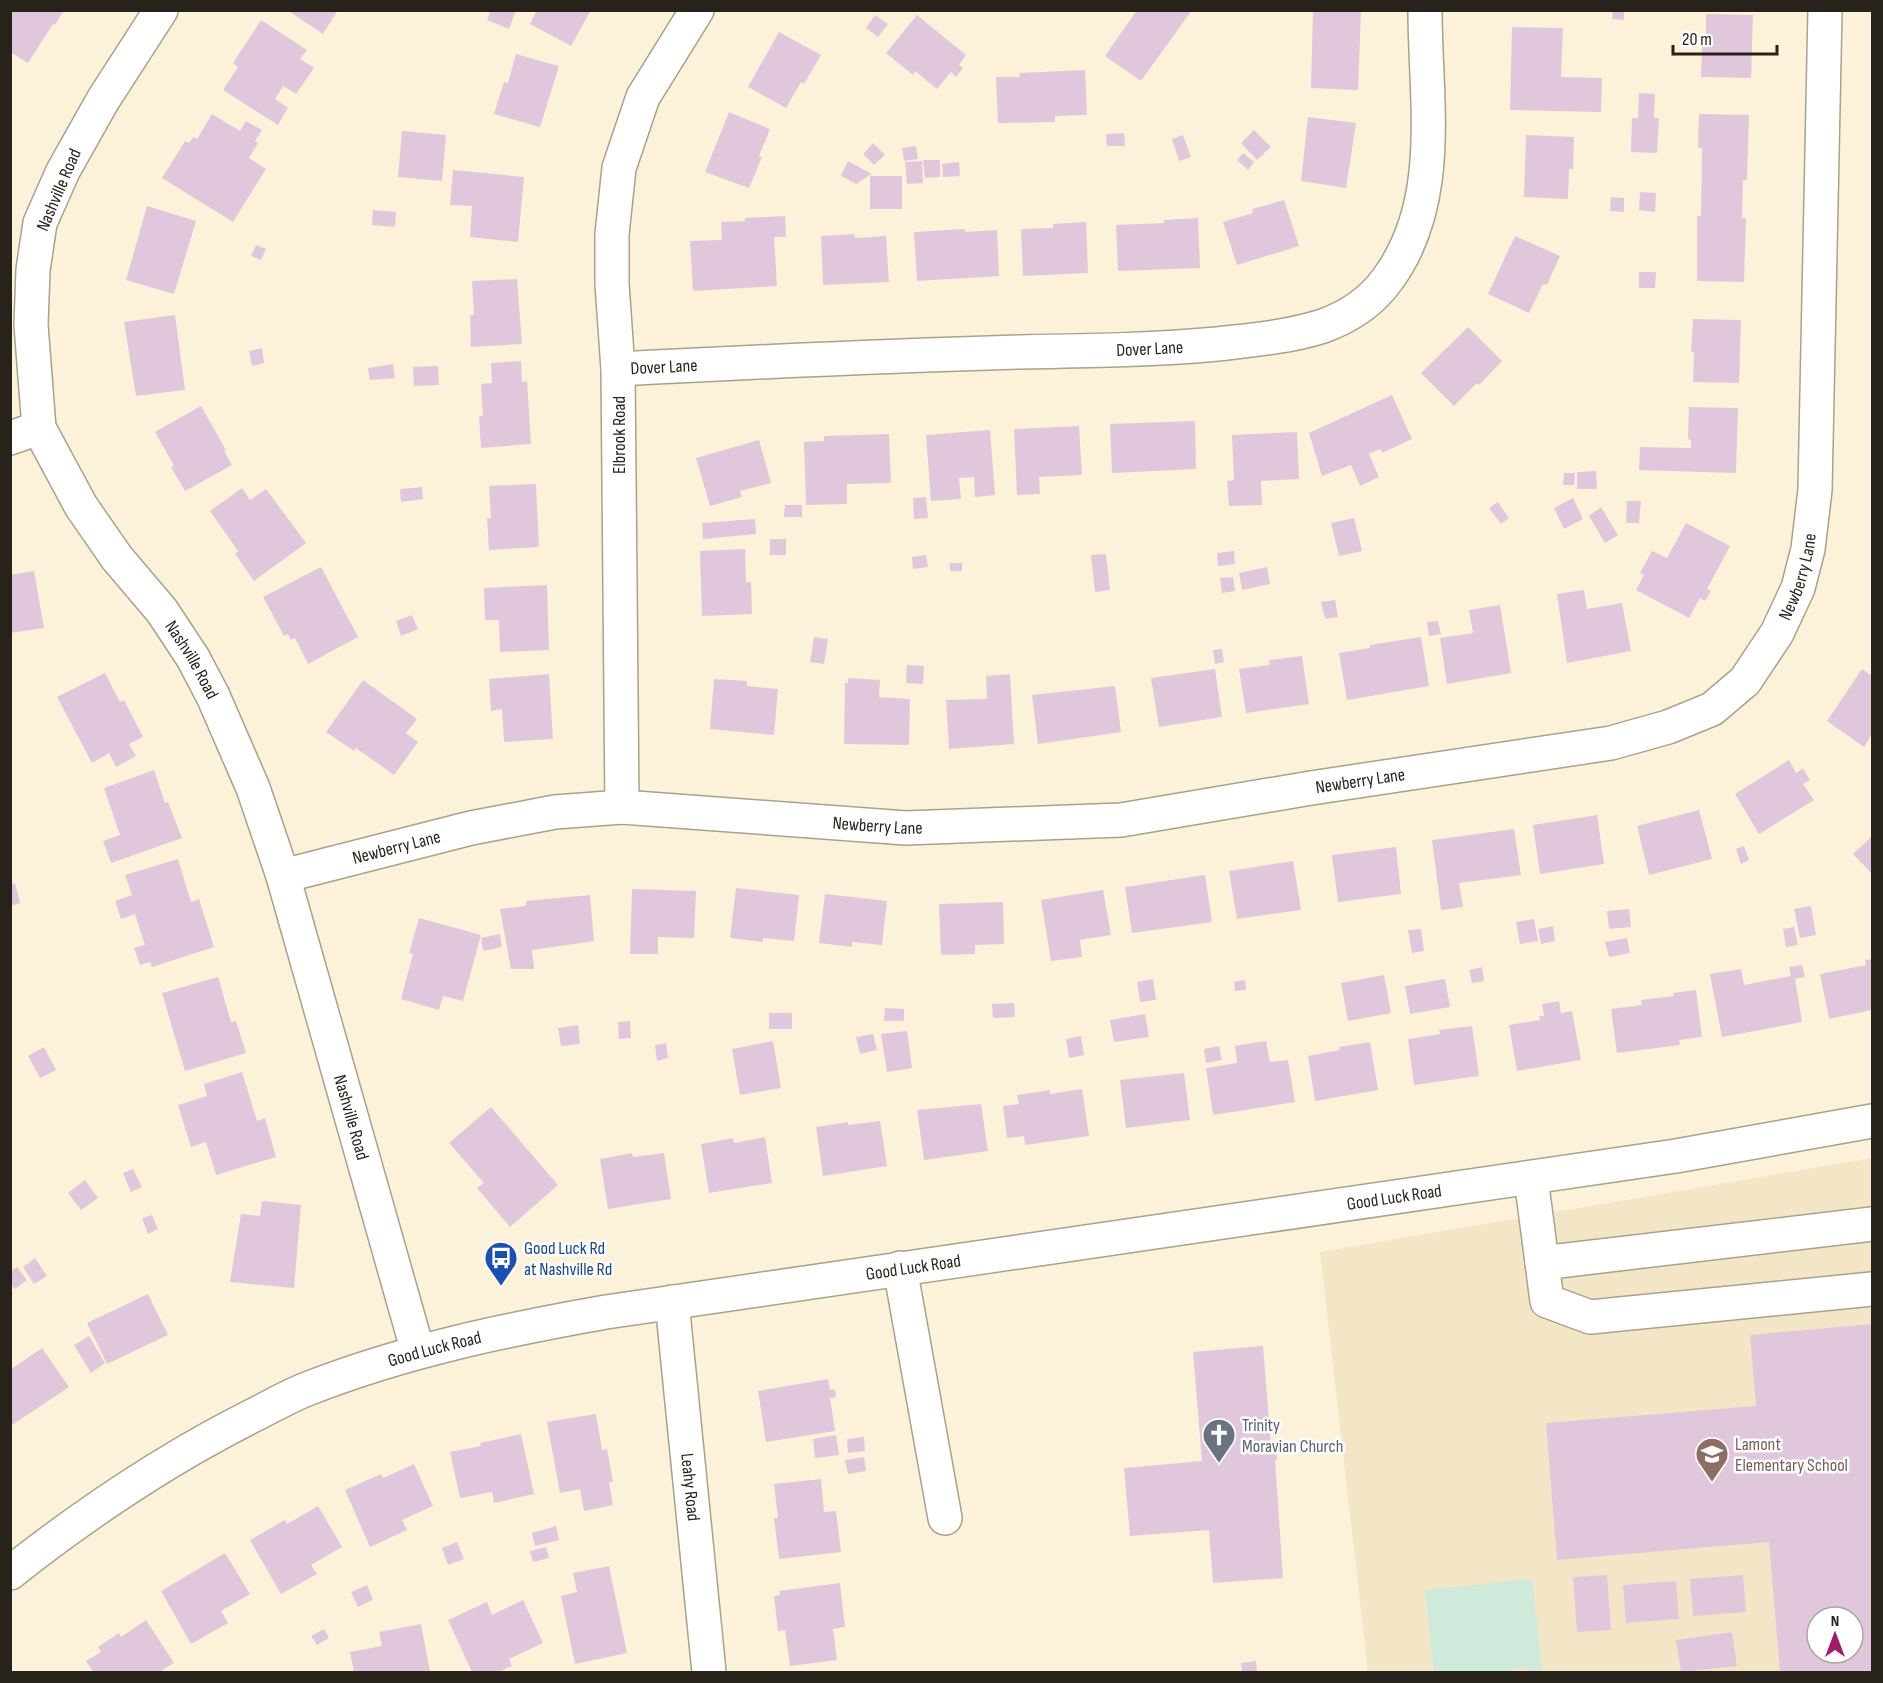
<svg xmlns="http://www.w3.org/2000/svg" width="1883" height="1683" font-family="'Sofia Sans Condensed',sans-serif">
<style>
.built{fill:#f3e6c7;fill-rule:evenodd}
.green{fill:#cdeada}
.building{fill:#e1c7dc;fill-rule:evenodd}
.lines{fill:none;stroke-linecap:round;stroke-linejoin:round}
.minor-casing{stroke:#aaa18b;stroke-width:36}
.major-casing{stroke:#aaa18b;stroke-width:36}
.minor{stroke:#fff;stroke-width:33}
.major{stroke:#fff;stroke-width:33}
.labels{text-anchor:middle;dominant-baseline:central;stroke-width:5;stroke-linejoin:round;paint-order:stroke}
.street-label{font-size:18px;fill:#27231a;stroke:#fff}
.transit-label{font-size:18px;fill:#164399;stroke:#fff;text-anchor:start}
.worship-label{font-size:18px;fill:#5b616d;stroke:#fff;text-anchor:start}
.education-label{font-size:18px;fill:#785e54;stroke:#fff;text-anchor:start}
</style>
<rect width="100%" height="100%" fill="#fcf2da"/>
<!-- built -->
<path class="built" d="M1872,1158v514h-504l-48,-420zM1817,1617h36v36h-36z"/>
<!-- green -->
<path class="green" d="M1532,1579l10,93h-15l-1,-5 -13,1v4h-79l-9,-82z"/>
<!-- building -->
<path class="building" d="M10,10h54l-9,15 -2,-1 -25,39 -18,-11z
M287,10h51l-15,24z
M491,10h25l-7,19 -22,-9z
M537,10h54l-20,36 -41,-22z
M1137,10h55l-51,71 -36,-25z
M1313,10h48l-3,80 -47,-2z
M1613,10h11v10l-12,-1z
M1706,14l47,1 -2,63 -50,-1 1,-32h4z
M875,15l13,9 -10,13 -12,-9z
M917,15l49,40 -7,10 4,3 -7,9 -5,-5 -14,17 -22,-18 -2,4 -27,-22z
M261,20l46,30 -7,9 14,9 -18,26 -13,-8 -8,13 13,9 -10,17 -55,-35 15,-23 -5,-4z
M1512,27l51,1 -2,49 41,1 -1,34 -91,-2z
M779,32l42,23 -17,29 -3,-2 -15,26 -38,-21z
M516,54l43,12 -19,61 -46,-13 10,-32 4,1z
M1085,70l2,45 -32,1v6l-57,1 -2,-46h24l-1,-4z
M1639,93l16,1 -1,24h5l-2,35 -26,-1 1,-34h6z
M729,112l41,17 -11,27 3,1 -13,31 -44,-16z
M212,114l28,17 6,-10 16,9 -7,11 3,2 -9,15 17,11 -33,53 -71,-44 23,-37 4,2 4,-6 4,2z
M1699,114l50,1 -2,65h-4l-1,38h4l-2,64 -47,-1v-65h4l1,-68h-4z
M1308,117l48,6 -10,65 -45,-7z
M1254,130l17,17 -14,13 -16,-17z
M402,131l44,4 -4,46 -44,-4z
M1124,133l1,13h-18l-1,-12z
M1183,135l8,22 -12,4 -7,-22z
M1526,135l48,2 -1,32h-4l-1,30 -44,-2z
M873,143l12,12 -11,10 -11,-11z
M916,146l2,13 -14,2 -2,-13z
M1243,153l11,9 -6,8 -11,-10z
M923,160h17v17l-15,1z
M848,161l24,13 -16,10 -15,-8z
M922,161l1,22 -16,1 -2,-22z
M959,162l1,14 -17,1 -1,-13z
M453,170l71,7 -6,65 -48,-5 2,-31 -22,-1z
M870,176h32v33h-32z
M1640,192l16,1 -1,19 -16,-2z
M1611,197l13,1v14l-14,-1z
M1284,200l15,46 -62,19 -14,-43 30,-9 -1,-4z
M147,206l49,15 -22,73 -48,-14z
M373,210l23,2 -1,15 -23,-2z
M785,216l1,21h-12l3,49 -84,5 -3,-50 32,-1 -1,-18 24,-1v-3z
M1198,218l2,50 -82,3 -2,-46 48,-2v-3z
M1086,222l2,51 -65,3 -2,-47 32,-1v-4z
M965,229v3l32,-2 2,46 -82,5 -3,-49z
M854,234l1,4 31,-2 3,46 -66,3 -2,-49z
M1515,236l45,20 -13,29 -4,-1 -14,29 -41,-19z
M256,245l10,4 -5,11 -10,-4z
M1639,272h17l-1,16h-16z
M517,279l5,65 -51,3 -1,-32h4l-2,-34z
M175,315l10,75 -49,6 -12,-74z
M1693,319l48,1 -2,63 -46,-1 1,-30h-3z
M1468,327l34,34 -23,24 -2,-2 -23,23 -33,-33z
M262,348l2,15 -12,3 -3,-15z
M521,361l1,21 5,-1 4,63 -50,4 -2,-32h4l-2,-32 11,-1 -1,-20z
M393,364l2,14 -25,2 -2,-12z
M438,366l1,19 -25,1 -1,-19z
M1392,395l20,44 -30,14 -2,-4 -11,5 10,23 -19,9 -9,-21 -29,11 -13,-43z
M201,406l25,44 -2,1 8,14 -47,26 -14,-24 3,-1 -19,-34z
M1689,407l49,1 -2,65 -97,-3 1,-23 51,1v-8l-3,-1z
M1195,421l1,48 -84,4 -2,-49z
M1079,426l3,49 -43,2 1,17 -23,1 -3,-66z
M990,430l5,65 -20,2 -1,-20 -15,1 2,21 -30,2 -5,-66z
M1297,432l2,47 -38,2 1,24 -33,1 -2,-25 7,-1 -2,-45z
M889,434l2,49 -44,1v20l-41,1 -2,-63 20,-1v-5z
M759,440l12,43 -31,8 2,6 -32,9 -14,-48z
M1596,471l1,18h-20v-17z
M1564,473h11l-1,12h-11z
M536,484l3,63 -50,3 -2,-32h4l-2,-32z
M422,487l1,12 -22,3 -1,-13z
M242,488l8,12 16,-11 40,54 -52,38 -19,-27 3,-3 -28,-40z
M926,497l2,21 -14,1 -1,-21z
M1573,498l10,21 -19,10 -10,-21z
M1627,501h14l-2,22h-13z
M1498,502l11,16 -8,6 -12,-16z
M785,505h17v12h-18z
M1601,507l17,28 -13,8 -16,-27z
M1354,518l8,33 -23,5 -8,-33z
M755,519l1,15 -53,5 -1,-16z
M1686,523l44,23 -23,43 4,2 -6,10 -5,-3 -11,20 -53,-28 8,-15 -4,-2 12,-22 15,7z
M770,539h16v16h-16z
M745,549l1,33h5l1,32 -50,2 -2,-65z
M1234,551l1,13 -17,2 -1,-13z
M1106,554l4,36 -15,2 -4,-37z
M926,555l2,12 -15,2 -1,-12z
M950,563h12v8h-12z
M321,567l37,70 -50,27 -13,-26 -4,2 -3,-6 -4,2 -21,-39z
M1267,567l3,17 -28,6 -3,-17z
M34,571l10,57 -34,5v-58z
M1233,577l2,14 -13,2 -2,-15z
M547,585l2,65 -49,2 -1,-32h-14l-1,-32z
M1584,590l3,19 35,-6 9,48 -64,12 -10,-69z
M1335,600l3,17 -13,2 -4,-17z
M1500,605l11,68 -64,11 -7,-46 33,-5 -4,-23z
M412,615l6,14 -17,7 -5,-15z
M1438,621l3,13 -12,2 -2,-14z
M814,637l14,2 -4,25 -14,-2z
M1421,637l8,49 -82,14 -8,-47 31,-5v-3z
M1222,649l2,13 -9,2 -2,-14z
M1302,656l7,48 -63,9 -7,-44 31,-4 -1,-5z
M907,665l17,1 -1,18 -17,-1z
M1215,669l7,48 -63,10 -8,-49z
M1862,669l10,7v58l-8,13 -37,-26z
M105,673l15,29 4,-2 19,37 -14,7 7,12 -20,11 -7,-14 -17,10 -35,-66z
M549,674l4,65 -49,3 -2,-33 -11,2 -2,-32z
M1010,674l4,70 -65,5 -3,-49 41,-1 -1,-23z
M848,678l32,2 -1,17 31,2 -1,46 -65,-1 1,-61h3z
M714,679l33,2v5l31,3 -4,46 -64,-6z
M363,680l54,39 -11,14 12,9 -24,33 -38,-27 -2,3 -28,-19z
M1115,686l6,46 -83,12 -6,-49z
M1789,760l7,13 7,-5 7,12 -7,4 11,16 -55,34 -24,-40z
M154,770l11,33 3,-1 14,36 -71,25 -8,-22 17,-6 -16,-47z
M1699,810l13,49 -63,16 -12,-49z
M1597,815l7,49 -64,10 -7,-49z
M1514,829l7,46 -62,8 4,24 -22,3 -9,-70z
M1872,836v38l-19,-20z
M1744,846l5,14 -8,4 -5,-15z
M1396,847l5,47 -63,8 -6,-47z
M178,859l13,43 8,-3 15,48 -62,20 -2,-5 -10,3 -6,-17 11,-3 -10,-31 -14,5 -6,-18 17,-6 -7,-20z
M1293,861l8,49 -64,9 -8,-48z
M1205,875l7,47 -80,11 -7,-46z
M15,883l5,20 -10,3v-22z
M736,888l63,7 -5,46 -31,-3v4l-33,-4z
M632,889l64,2 -2,47 -36,-1v17h-28z
M1103,890l8,45 -31,5 2,17 -31,4 -10,-61z
M825,894l62,7 -5,44 -30,-3v5l-33,-4z
M590,895l4,46 -62,9 2,19h-23l-11,-60 26,-3v-5z
M1003,902l1,42 -29,1v9l-34,1 -2,-51z
M1811,906l5,29 -16,3 -6,-29z
M1629,909l2,18 -22,2 -2,-18z
M419,918l62,17 -18,66 -20,-5 -4,14 -38,-11 12,-45 -4,-1z
M1534,919l4,22 -18,3 -4,-22z
M1553,926l2,15 -14,3 -3,-15z
M1794,927l4,18 -12,2 -3,-18z
M1421,929l3,22 -12,2 -4,-23z
M500,934l2,13 -19,4 -2,-13z
M1627,938l3,15 -21,4 -4,-15z
M1872,959v51l-43,9 -9,-45 46,-9 -1,-5z
M1802,965l3,12 -10,2 7,43 -80,15 -12,-63 31,-5 3,16 47,-9 -2,-9z
M1482,967l2,14 -12,2 -3,-13z
M1384,975l7,38 -43,8 -7,-38z
M218,977l13,45 5,-1 10,32 -61,18 -23,-78z
M1153,979l3,21 -16,2 -3,-20z
M1445,979l5,28 -40,7 -5,-28z
M1245,980l1,10 -11,1 -1,-9z
M1696,990l6,47 -23,3 1,5 -63,8 -6,-44 31,-4 -1,-5 33,-4 -1,-3z
M1559,1001l2,12 11,-2 9,49 -64,11 -8,-46 31,-5 -1,-4h5l-2,-12z
M1014,1003l1,14 -22,1 -1,-14z
M885,1008l19,1v12h-20z
M769,1013h23v16h-23z
M1145,1014l4,23 -35,5 -4,-22z
M630,1021l1,17 -12,1 -1,-17z
M578,1025l2,19 -19,2 -3,-18z
M1472,1026l7,50 -65,9 -6,-46 32,-5 -1,-4z
M907,1031l5,37 -25,4 -6,-38z
M873,1034l4,16 -17,4 -4,-17z
M1081,1036l3,19 -15,3 -3,-19z
M773,1041l8,47 -41,7 -8,-46z
M1266,1041l4,21 18,-2 7,42 -82,13 -7,-47 31,-5 -2,-17z
M1370,1042l8,48 -63,11 -7,-45 32,-6 -1,-3z
M666,1043l2,15 -11,3 -2,-16z
M1219,1046l3,14 -16,3 -2,-14z
M44,1047l12,23 -16,8 -12,-22z
M242,1072l15,49 8,-3 11,39 -60,18 -10,-33 -15,5 -13,-42 29,-9 -3,-12z
M1184,1073l6,47 -64,8 -6,-48z
M1082,1089l7,47 -64,9 -1,-9 -17,2 -4,-32 16,-2 -2,-9 33,-5v4z
M981,1104l7,47 -64,9 -7,-50z
M491,1107l67,78 -48,42 -33,-39 7,-5 -35,-40z
M880,1121l7,45 -64,10 -7,-49 32,-5v3z
M765,1137l7,46 -63,10 -8,-49 32,-6 1,5z
M632,1153l1,4 31,-4 7,46 -63,10 -8,-50z
M133,1169l9,18 -11,5 -8,-19z
M85,1180l13,18 -17,12 -13,-17z
M262,1201l39,4 -7,83 -64,-6 11,-68 19,2z
M152,1215l6,14 -10,5 -6,-16z
M35,1258l12,18 -13,8 -11,-17z
M17,1267l10,13 -12,9 -5,-5v-12z
M148,1294l20,41 -61,29 -20,-41z
M1872,1324v348h-92l-11,-130 -212,18 -11,-137 210,-17 -6,-71zM1817,1617h36v36h-36z
M89,1336l16,27 -14,10 -17,-28z
M1263,1346l8,100h5l1,14h-2l8,118 -70,5 -4,-53 -79,6 -6,-68 78,-7 -9,-109z
M42,1348l27,39 -57,38 -2,-3v-52z
M828,1379l2,11 5,-1 1,8 -6,1 5,33 -69,11 -8,-51z
M596,1414l6,36 5,-1 6,33h-4l4,23 -29,6 -4,-22 -20,4 -13,-71z
M521,1434l13,60 -40,9 -2,-11 -32,6 -10,-46 31,-6 -1,-3z
M836,1435l3,20 -24,3 -2,-19z
M864,1437l1,14 -17,2 -1,-14z
M864,1457l2,14 -18,3 -3,-14z
M414,1464l19,42 -31,14 5,10 -37,17 -25,-57 36,-16 2,4z
M821,1479l3,33 12,-1 5,41 -62,7 -5,-41h4l-4,-34z
M318,1506l24,41 -31,18 6,9 -36,20 -31,-54 35,-20 2,4z
M556,1526l3,14 -24,6 -3,-13z
M457,1542l7,17 -16,6 -6,-17z
M546,1547l3,11 -16,4 -3,-11z
M225,1553l25,41 -29,17 7,12 -37,21 -30,-53z
M609,1566l18,87 -52,11 -14,-68 16,-4 -4,-19z
M1607,1575l4,55 -34,2 -4,-55z
M1743,1575l3,37 -53,4 -3,-37z
M1676,1581l3,38 -53,4 -3,-38z
M840,1583l5,44 -12,2 4,31 -47,6 -5,-36 -7,1 -4,-35 6,-1 -1,-4z
M367,1585l6,15 -15,7 -7,-15z
M523,1600l20,43 -34,16 3,7 -14,6h-26l-24,-52 39,-18 5,13z
M146,1620l28,43 -15,9h-66l-7,-11 15,-9 -3,-5 21,-14 2,4z
M421,1624l9,48h-76l-4,-20 32,-6 -3,-14z
M324,1629l5,9 -12,7 -6,-9z
M1732,1632l5,34 -56,6 -5,-32z
M1256,1661l1,11h-15l-1,-9z"/>
<g class="lines">
<!-- minor casing -->
<g class="minor-casing">
<g id="minor">
<path id="s1" d="M161,10l-58,90 -40,71 -23,52 -7,47 -2,55 8,103 42,78 36,52 45,53 31,47 20,38 40,92 30,88 135,476"/>
<path id="s2" d="M618,369c134,-7 268,-13 401,-17 66,-1 133,-2 198,-8 35,-4 72,-7 106,-18 25,-9 48,-24 64,-46 58,-78 38,-179 38,-270"/>
<path d="M10,438l29,-10"/>
<path d="M622,807l-4,-438 -6,-85v-50l7,-66 24,-71 54,-87"/>
<path id="s3" d="M283,876l188,-48 84,-16 67,-5 284,21 215,-8 190,-32 300,-45 57,-16 44,-18 33,-28 32,-48 21,-45 10,-39 7,-59 10,-480"/>
<path d="M1531,1178l16,123 43,16 282,-28"/>
<path d="M1542,1263l330,-39"/>
<path d="M900,1268l45,250"/>
<path id="s4" d="M672,1302l37,370"/>
</g>
</g>
<!-- major casing -->
<g class="major-casing">
<g id="major">
<path id="s5" d="M10,1573c76,-60 158,-115 244,-158 18,-9 35,-19 53,-26 97,-38 197,-59 299,-77l1070,-156 196,-35"/>
</g>
</g>
<!-- minor -->
<use href="#minor" class="minor"/>
<!-- major -->
<use href="#major" class="major"/>
</g>
<!-- icons -->
<defs>
<g id="bus-pin" transform="scale(1.725)"><path d="M0 17L-7.5 6A9.5 9.5 0 1 1 7.5 6Z" fill="#1a4fb4" stroke="#fff"/><path d="M-5-6H5V4H4V6H2V4H-2V6H-4V4H-5ZM-3.5-4V0h7V-4ZM-3.5 1.2v1.5H-2V1.2ZM2 1.2v1.5H3.5V1.2Z" fill="#fff"/></g>
<g id="church-pin" transform="scale(1.725)"><path d="M0 17L-7.5 6A9.5 9.5 0 1 1 7.5 6Z" fill="#6b7280" stroke="#fff"/><path d="M-1.2-6h2.4v3.5h3.3v2.4h-3.3V6h-2.4V-.1h-3.3v-2.4h3.3Z" fill="#fff"/></g>
<g id="school-pin" transform="scale(1.725)"><path d="M0 17L-7.5 6A9.5 9.5 0 1 1 7.5 6Z" fill="#8d6e63" stroke="#fff"/><path d="M0-5L7-2L0 1L-7-2ZM-4 1L0 2.5L4 1V4Q0 6-4 4Z" fill="#fff"/></g>
</defs>
<g fill-rule="evenodd">
<use href="#bus-pin" x="501" y="1258"/>
<use href="#church-pin" x="1219" y="1435"/>
<use href="#school-pin" x="1712" y="1454"/>
</g>
<g class="labels">
<!-- street labels -->
<g class="street-label">
<text transform="translate(59 190) rotate(-67)">Nashville Road</text>
<text stroke="none"><textPath href="#s2" startOffset="532">Dover Lane</textPath></text>
<text stroke="none"><textPath href="#s2" startOffset="46">Dover Lane</textPath></text>
<text transform="translate(619 435) rotate(-90)">Elbrook Road</text>
<text stroke="none"><textPath href="#s3" startOffset="1611">Newberry Lane</textPath></text>
<text stroke="none"><textPath href="#s1" startOffset="730">Nashville Road</textPath></text>
<text stroke="none"><textPath href="#s3" startOffset="1089">Newberry Lane</textPath></text>
<text stroke="none"><textPath href="#s3" startOffset="603">Newberry Lane</textPath></text>
<text stroke="none"><textPath href="#s3" startOffset="117">Newberry Lane</textPath></text>
<text stroke="none"><textPath href="#s1" startOffset="1216">Nashville Road</textPath></text>
<text stroke="none"><textPath href="#s5" startOffset="1456">Good Luck Road</textPath></text>
<text stroke="none"><textPath href="#s5" startOffset="970">Good Luck Road</textPath></text>
<text stroke="none"><textPath href="#s5" startOffset="484">Good Luck Road</textPath></text>
<text stroke="none"><textPath href="#s4" startOffset="186">Leahy Road</textPath></text>
</g>
<!-- transit labels -->
<g class="transit-label">
<text x="524" y="1248">Good Luck Rd<tspan x="524" dy="21">at Nashville Rd</tspan></text>
</g>
<!-- worship labels -->
<g class="worship-label">
<text x="1242" y="1425">Trinity<tspan x="1242" dy="21">Moravian Church</tspan></text>
</g>
<!-- education labels -->
<g class="education-label">
<text x="1735" y="1444">Lamont<tspan x="1735" dy="21">Elementary School</tspan></text>
</g>
</g>
<!-- border -->
<rect width="1883" height="1683" fill="none" stroke="#27231a" stroke-width="24"/>
<!-- north arrow -->
<g transform="translate(1835 1635)"><circle r="28" fill="#ffffff" stroke="#a9a7a3" stroke-width="1.5"/>
<path d="M0-4.5L10 22L0 15L-10 22Z" fill="#a11b69"/>
<text y="-9" font-size="16" font-weight="bold" text-anchor="middle" fill="#27231a">N</text>
</g>
<!-- scale -->
<path d="M1673 45v9h104v-9" fill="none" stroke="#27231a" stroke-width="3"/>
<text x="1682" y="45" font-size="18" fill="#27231a" stroke="#ffffff" stroke-width="4.5" paint-order="stroke">20 m</text>
</svg>
